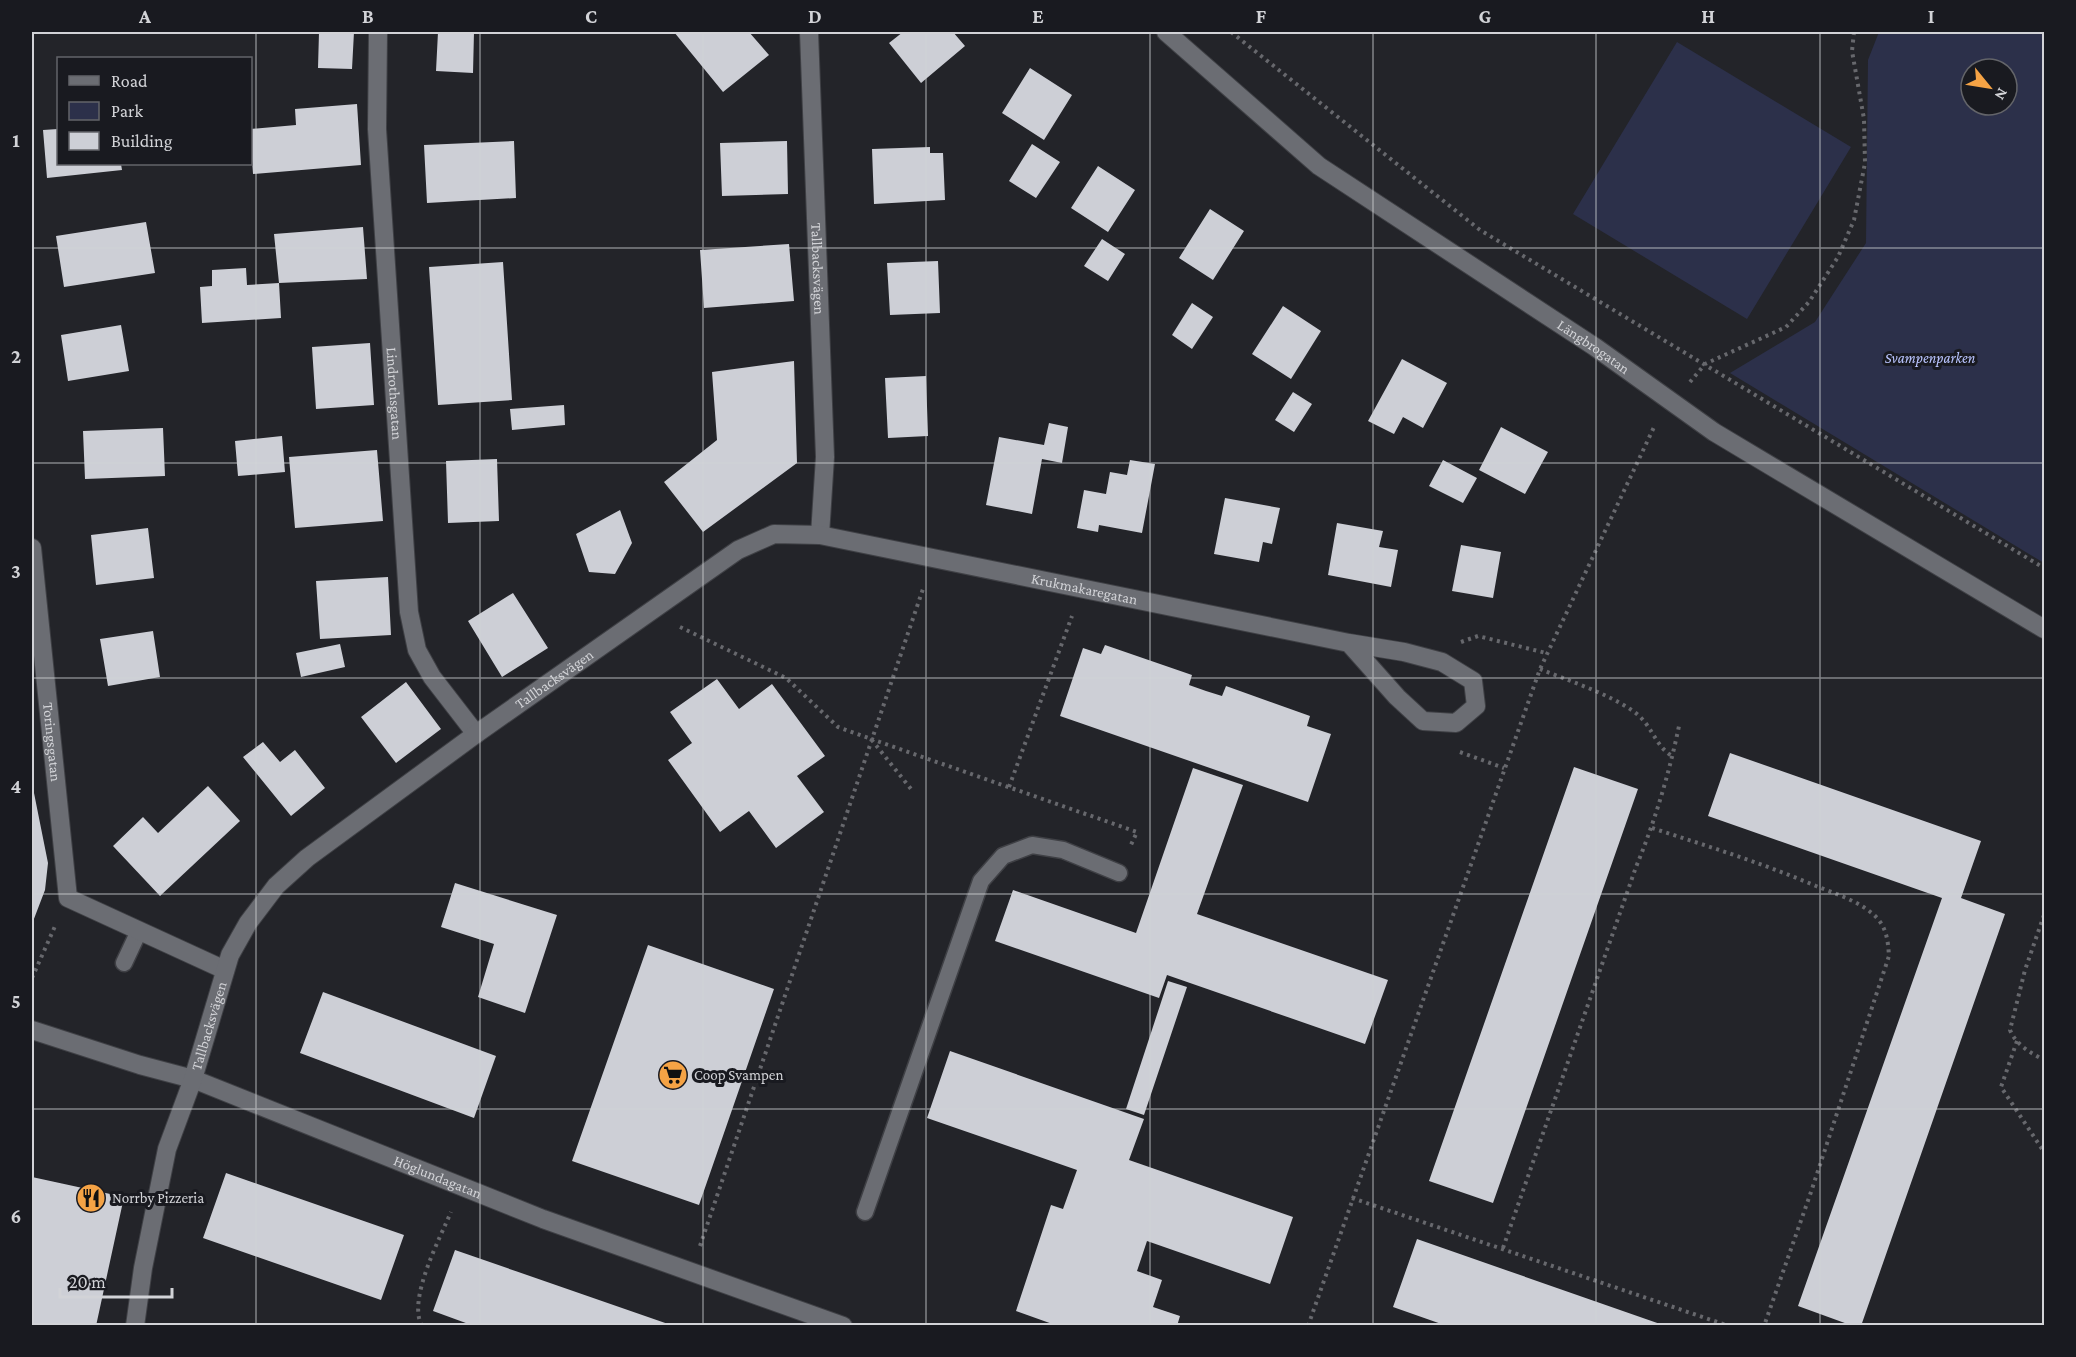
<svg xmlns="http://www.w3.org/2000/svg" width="2076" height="1357" font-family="'Crimson Pro',serif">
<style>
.green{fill:#2c304a;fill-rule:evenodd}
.building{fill:#cdcfd6}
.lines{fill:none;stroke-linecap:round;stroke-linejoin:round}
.service-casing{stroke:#3f4045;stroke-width:19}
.minor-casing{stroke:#3f4045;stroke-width:20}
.tertiary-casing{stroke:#3f4045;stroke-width:20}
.path{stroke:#67686d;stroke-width:4;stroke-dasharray:3 4.5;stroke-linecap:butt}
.service{stroke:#6b6d73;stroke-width:16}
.minor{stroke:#6b6d73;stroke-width:18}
.tertiary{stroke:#6b6d73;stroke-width:18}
.grid{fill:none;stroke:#d2d3d7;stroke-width:1.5;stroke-opacity:0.55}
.labels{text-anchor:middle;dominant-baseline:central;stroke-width:6;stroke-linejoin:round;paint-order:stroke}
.street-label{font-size:15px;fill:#d2d3d7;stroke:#191a20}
.park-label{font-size:15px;font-style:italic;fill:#bac5ff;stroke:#191a20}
.poi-label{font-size:15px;fill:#d2d3d7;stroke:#191a20;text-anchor:start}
.neatline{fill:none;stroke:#d2d3d7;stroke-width:2}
.grid-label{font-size:20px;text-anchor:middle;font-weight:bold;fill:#d2d3d7}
</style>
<rect width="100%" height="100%" fill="#232429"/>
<!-- green -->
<path class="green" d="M1879,32h165v531l-314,-190 85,-51 51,-79 2,-183zM1971,69h36v36h-36z
M1677,42l174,105 -104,172 -174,-105z"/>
<!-- building -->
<path class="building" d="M319,32h35l-2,37 -34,-1z
M438,32h36l-1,41 -37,-2z
M674,32h75l20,23 -46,37z
M903,32h50l12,14 -44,37 -32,-40z
M1030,68l42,27 -28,45 -42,-27z
M357,104l4,61 -108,9 -3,-45 46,-4 -1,-16z
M58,129v35h63l1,6 -75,8 -4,-48z
M514,141l2,57 -89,5 -3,-58z
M787,141l1,53 -66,2 -2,-53z
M1032,144l28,18 -24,36 -27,-17z
M930,147v6h13l2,47 -71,4 -2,-55z
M1098,166l37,24 -27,42 -37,-24z
M1210,209l34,22 -31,49 -34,-22z
M146,222l9,51 -91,14 -8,-51z
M363,227l4,52 -88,4 -5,-49z
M1102,239l23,15 -17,27 -24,-15z
M789,244l5,57 -90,7 -4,-58z
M938,261l2,52 -50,2 -3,-52z
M503,262l9,138 -74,5 -9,-138z
M246,268l1,17 32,-2 2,35 -79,5 -2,-36 12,-1v-16z
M1192,303l21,14 -21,32 -20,-14z
M1283,306l38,25 -30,48 -39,-25z
M121,325l8,46 -61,10 -7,-46z
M370,343l4,62 -58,4 -4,-62z
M1402,359l45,24 -24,45 -20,-11 -9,17 -26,-13z
M794,361l3,102 -94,69 -39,-50 53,-42 -5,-68z
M926,376l2,60 -40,2 -3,-60z
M1293,392l19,12 -18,28 -19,-12z
M564,405l1,20 -53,5 -2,-21z
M1049,423l19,4 -6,36 -20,-4 -10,55 -46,-9 13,-68 45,8z
M1501,427l47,25 -23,42 -46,-24z
M163,428l2,48 -80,3 -2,-48z
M282,436l3,36 -47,4 -3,-35z
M377,450l6,71 -88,7 -6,-71z
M497,459l2,62 -51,2 -2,-62z
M1130,460l25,4 -13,69 -43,-8 -1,7 -21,-4 7,-38 22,4 4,-22 17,3z
M1443,460l34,18 -14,25 -34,-17z
M1225,498l55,10 -8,36 -9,-2 -4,20 -45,-8z
M620,510l12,33 -17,31 -26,-2 -13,-38z
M1337,523l46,8 -4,16 19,3 -7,37 -63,-12z
M148,528l6,50 -58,7 -5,-50z
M1461,545l40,7 -8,46 -41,-7z
M388,577l3,58 -71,4 -4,-58z
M513,593l35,55 -46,29 -34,-56z
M153,631l7,46 -52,9 -8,-47z
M340,644l5,23 -44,10 -5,-24z
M1105,645l87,30 -3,10 17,6 16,5 4,-10 84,30 -3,10 24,8 -23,68 -248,-86 23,-68 18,6z
M717,679l22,30 33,-25 53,72 -28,20 27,36 -48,36 -27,-37 -29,21 -52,-72 24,-17 -22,-31z
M406,682l35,47 -45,34 -35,-46z
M263,742l17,20 15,-12 30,38 -34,28 -48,-59z
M1730,753l251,88 -20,57 44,16 -144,412h-8l-55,-20 144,-408 -234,-82z
M1574,767l64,22 -145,414 -64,-22z
M1193,768l50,17 -46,129 191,66 -23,64 -198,-69 -8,23 -164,-57 18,-51 123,43z
M32,783l16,80 -3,27 -13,34z
M208,786l32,35 -80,75 -47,-50 30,-29 15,16z
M455,883l102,32 -32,98 -47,-16 16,-53 -53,-17z
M648,945l126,44 -75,216 -127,-44z
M1168,981l19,6 -43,128 -18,-6z
M323,992l173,64 -22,62 -174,-65z
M950,1051l194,68 -15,41 164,57 -23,67 -123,-43 -10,30 25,9 -9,27 27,9 -3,10h-119l-42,-15 35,-106 12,4 14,-39 -150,-52z
M226,1173l178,62 -23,65 -178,-62z
M32,1177l92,20 -28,129h-64z
M1417,1239l246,86v1h-216l-54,-19z
M455,1250l216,75v1h-197l-41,-15z"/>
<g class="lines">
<!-- service casing -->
<g class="service-casing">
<path id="service" d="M124,963l15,-32
M865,1212l116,-331 22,-25 29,-11 31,5 56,23"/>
</g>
<!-- minor casing -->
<g class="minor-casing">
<g id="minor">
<path id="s1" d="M378,32l-1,97 32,483 8,38 15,27 44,57"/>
<path id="s2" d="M809,32l16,425 -5,78"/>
<path id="s3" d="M32,548l36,350 157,72"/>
<path id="s4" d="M32,1030l108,35 53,14 350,140 300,107"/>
<path id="s5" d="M135,1326l8,-58 24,-119 26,-70 37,-124 18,-32 28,-37 31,-28 169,-124 262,-184 36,-16 46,1 529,108 55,9 38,10 31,19 3,25 -20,17 -33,-2 -26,-24 -48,-54"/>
</g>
</g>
<!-- tertiary casing -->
<g class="tertiary-casing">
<g id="tertiary">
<path id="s6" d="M1166,32l153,134 276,181 119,85 330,197"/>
</g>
</g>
<!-- path -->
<path class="path" d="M1231,32l249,198 564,338
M1690,382l15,-18 81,-37 23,-25 29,-45 16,-37 11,-57 -1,-44 -12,-68 2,-19
M680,627l106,51 52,49 33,12 40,50
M1461,642l17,-6 68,17
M1540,669c29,12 67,24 93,42 20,14 21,34 39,45
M871,739l266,93 -7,15
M1460,752l44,16
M1009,787l63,-171
M1652,828c55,18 110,35 164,58 20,8 46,16 61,32 10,11 11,24 12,38l-78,236 -47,134
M2044,915l-19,55 -15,60c6,15 21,23 34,30
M32,978l24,-54
M2017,1041l-16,46 43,65
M1352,1198l377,128
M700,1246l224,-660
M1503,1248l133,-381c19,-46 33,-93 43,-141
M422,1326c-15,-26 18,-88 29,-114
M1308,1326l232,-657 115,-244"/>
<!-- service -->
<use href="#service" class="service"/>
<!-- minor -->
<use href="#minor" class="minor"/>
<!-- tertiary -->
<use href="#tertiary" class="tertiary"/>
</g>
<!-- grid -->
<path class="grid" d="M256,32v1294M480,32v1294M703,32v1294M926,32v1294M1150,32v1294M1373,32v1294M1596,32v1294M1820,32v1294M32,248h2012M32,463h2012M32,678h2012M32,894h2012M32,1109h2012"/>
<!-- icons -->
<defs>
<g id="supermarket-disc" transform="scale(1.5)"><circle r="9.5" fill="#f5a345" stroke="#191a20"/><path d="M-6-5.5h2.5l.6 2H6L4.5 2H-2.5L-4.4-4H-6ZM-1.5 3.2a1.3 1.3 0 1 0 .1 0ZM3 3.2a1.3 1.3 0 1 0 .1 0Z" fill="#111"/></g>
<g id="restaurant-disc" transform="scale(1.5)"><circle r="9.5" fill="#f5a345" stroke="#191a20"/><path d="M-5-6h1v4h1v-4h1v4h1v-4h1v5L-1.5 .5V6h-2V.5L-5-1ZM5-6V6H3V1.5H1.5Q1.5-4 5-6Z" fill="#111"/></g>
</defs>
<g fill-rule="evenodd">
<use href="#supermarket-disc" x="673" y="1075"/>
<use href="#restaurant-disc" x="91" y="1198"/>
</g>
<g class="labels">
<!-- street labels -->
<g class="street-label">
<text stroke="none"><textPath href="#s2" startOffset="237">Tallbacksvägen</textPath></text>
<text stroke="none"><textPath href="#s6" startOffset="532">Längbrogatan</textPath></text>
<text stroke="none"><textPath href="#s1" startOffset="362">Lindrothsgatan</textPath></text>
<text stroke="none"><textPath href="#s5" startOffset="1394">Krukmakaregatan</textPath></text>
<text stroke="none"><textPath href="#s5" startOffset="814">Tallbacksvägen</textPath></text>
<text stroke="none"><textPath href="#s3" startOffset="195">Toringsgatan</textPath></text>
<text stroke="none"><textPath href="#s5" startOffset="310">Tallbacksvägen</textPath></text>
<text stroke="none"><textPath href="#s4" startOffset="432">Höglundagatan</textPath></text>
</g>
<!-- park labels -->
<g class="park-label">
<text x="1930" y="358">Svampenparken</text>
</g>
<!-- poi labels -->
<g class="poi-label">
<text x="694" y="1075">Coop Svampen</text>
<text x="112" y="1198">Norrby Pizzeria</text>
</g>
</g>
<!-- border -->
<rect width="2076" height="1357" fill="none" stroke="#191a20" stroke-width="66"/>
<!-- legend -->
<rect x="57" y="57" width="195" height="108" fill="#191a20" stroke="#636469" stroke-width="1.5"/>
<rect x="69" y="76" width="30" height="9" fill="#6b6d73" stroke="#636469" stroke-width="1.5"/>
<text x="111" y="87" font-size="18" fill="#d2d3d7">Road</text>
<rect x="69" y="102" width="30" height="18" fill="#2c304a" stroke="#636469" stroke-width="1.5"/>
<text x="111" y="117" font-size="18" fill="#d2d3d7">Park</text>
<rect x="69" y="132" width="30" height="18" fill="#cdcfd6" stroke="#636469" stroke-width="1.5"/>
<text x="111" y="147" font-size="18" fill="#d2d3d7">Building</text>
<!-- north arrow -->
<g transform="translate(1989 87) rotate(120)"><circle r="28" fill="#191a20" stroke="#636469" stroke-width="1.5"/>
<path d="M0-4.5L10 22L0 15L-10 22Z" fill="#f5a345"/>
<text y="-9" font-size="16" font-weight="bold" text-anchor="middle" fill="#d2d3d7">N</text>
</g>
<!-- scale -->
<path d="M60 1288v9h112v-9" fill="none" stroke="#d2d3d7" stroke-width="3"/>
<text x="69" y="1288" font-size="18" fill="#d2d3d7" stroke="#191a20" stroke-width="4.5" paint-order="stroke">20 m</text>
<rect x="33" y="33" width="2010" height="1291" class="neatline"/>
<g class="grid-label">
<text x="145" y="23">A</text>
<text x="368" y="23">B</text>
<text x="591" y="23">C</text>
<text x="815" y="23">D</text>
<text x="1038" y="23">E</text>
<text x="1261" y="23">F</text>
<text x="1485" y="23">G</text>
<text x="1708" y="23">H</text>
<text x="1931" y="23">I</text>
<text x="16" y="147">1</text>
<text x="16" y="363">2</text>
<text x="16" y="578">3</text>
<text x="16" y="793">4</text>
<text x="16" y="1008">5</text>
<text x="16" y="1223">6</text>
</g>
</svg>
